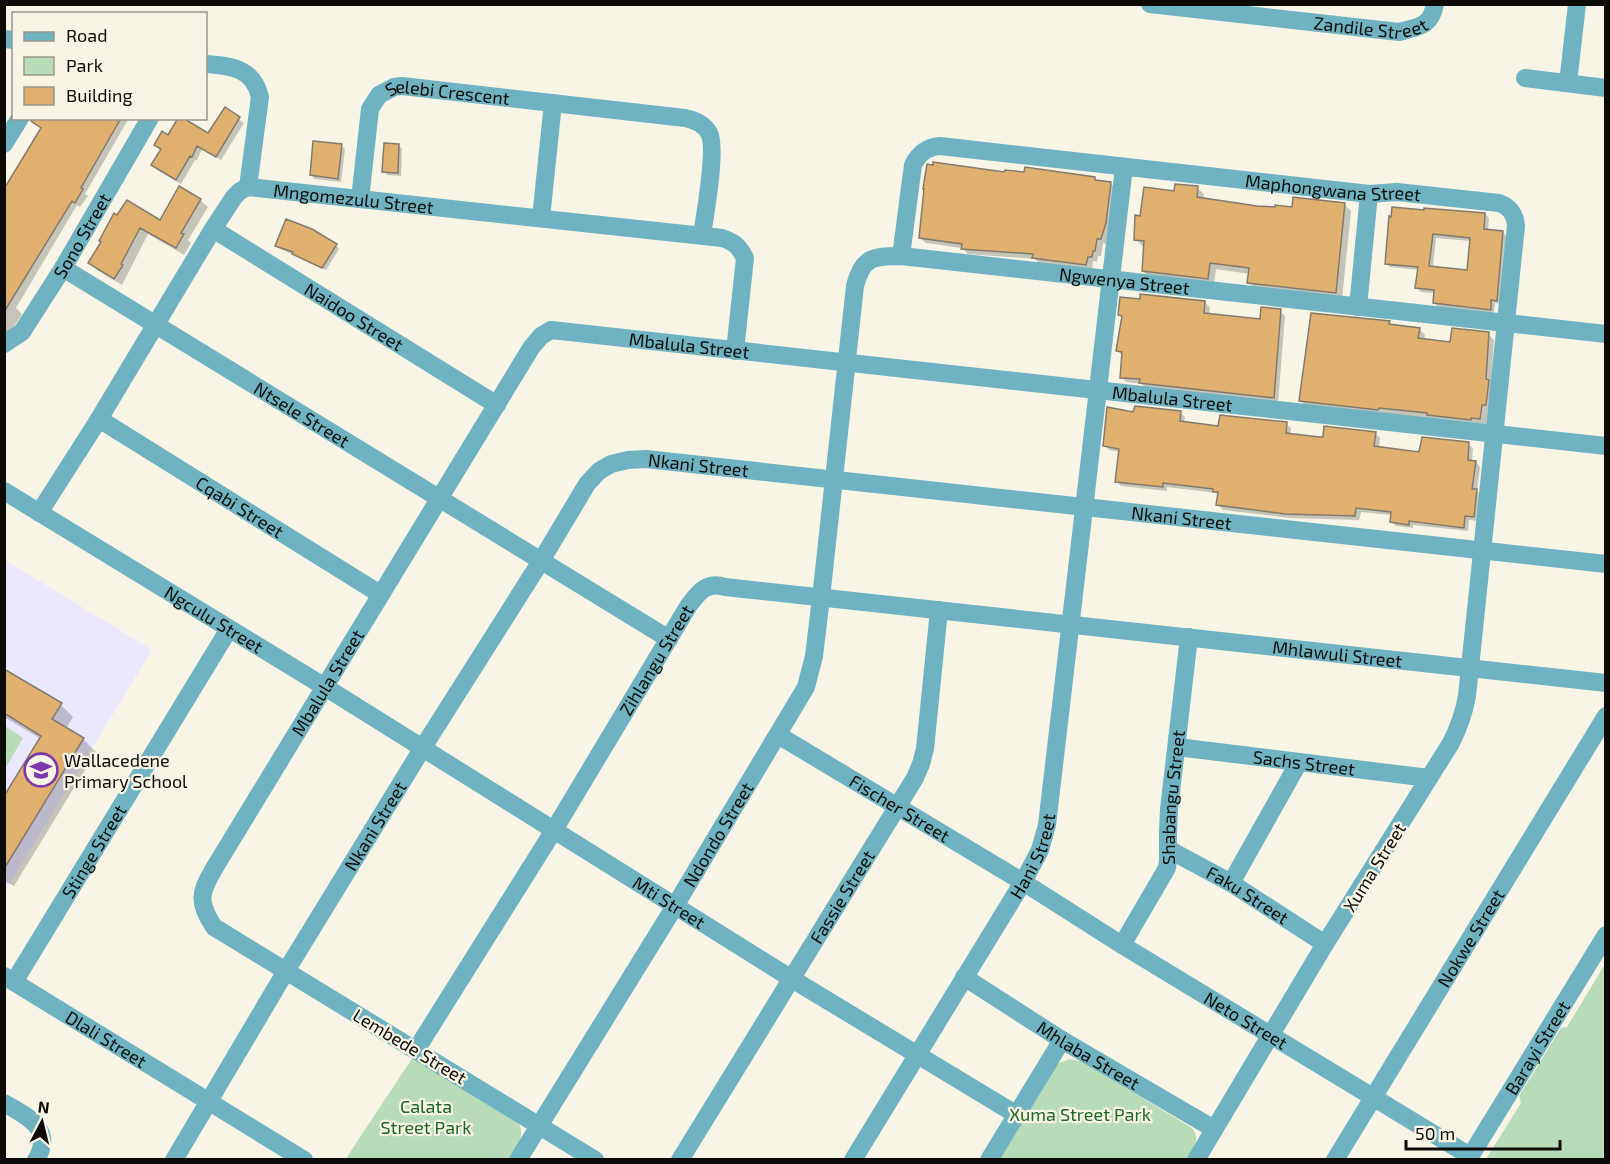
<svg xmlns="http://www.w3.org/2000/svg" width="1610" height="1164" font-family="'Exo 2',sans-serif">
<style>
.education{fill:#ebe8fe}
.green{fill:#b9dcb8}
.shadow{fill:#0003;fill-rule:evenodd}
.building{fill:#e0b16e;stroke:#837a6e;stroke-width:1.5;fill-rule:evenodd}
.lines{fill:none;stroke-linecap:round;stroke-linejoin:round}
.minor{stroke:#6fb3c2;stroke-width:18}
.labels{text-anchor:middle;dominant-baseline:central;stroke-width:4.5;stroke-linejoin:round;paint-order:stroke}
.street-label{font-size:18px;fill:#0c0b07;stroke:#f8f5e6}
.poi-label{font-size:18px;fill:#0c0b07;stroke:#f8f5e6;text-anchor:start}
.park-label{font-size:18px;fill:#17671e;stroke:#f8f5e6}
</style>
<rect width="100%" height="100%" fill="#f8f5e6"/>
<!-- education -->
<path class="education" d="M5,560l147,90 -147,241z"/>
<!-- green -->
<path class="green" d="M5,726l18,12 -18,31z
M1605,964v195h-119l35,-56 -2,-7 42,-68 6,-1z
M413,1057l105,64c8,15 -1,26 -9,38l-164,1z
M1070,1059l13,3 109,66c9,12 1,20 -5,31l-190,1 58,-93 4,-4z"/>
<!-- shadow -->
<path class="shadow" d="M225,109l19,14 -23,37 -19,-11 -5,11h-2l-14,24 -24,-14 -4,-5 9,-15 -6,-5 13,-8 40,-2z
M33,118h96l-44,76 3,2 -8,11 -3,-2 -61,103 6,6 -14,22 -4,-3v-140l38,-64 -10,-9z
M399,145l3,4 -1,27 -14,-1 -3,-4z
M341,146l4,3 -4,33 -26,-3 -4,-4z
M1006,174l89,5 3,3 12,1 6,5 -10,56 -3,-1 -2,13h-3l-1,6 -4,-1 -1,9 -53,-7 -4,-4 -67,-5 -6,-6 -36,-5 -6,-5z
M1197,188l7,6 -1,5 73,10 68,-5 7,7 -9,88 -86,-10 -7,-7 1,-8 -34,-5 -2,16 -64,-7 -7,-7 2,-25h-3l-6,-7 5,-21 34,-25z
M200,200l8,7 -20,33 3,3 -7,12 -36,-21 -26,51 -25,-15 -7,-7 12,-21 12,-27 46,7z
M1485,214l4,4 -1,13 14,1 5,5 -6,67 -6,-1 -1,10 -56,-6 -4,-4 1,-10 -14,-1 -4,-4 2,-18 -29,-3 -4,-4 4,-45zM1436,238l35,3 -2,31 -36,-5z
M277,245h59l3,4 -13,21 -45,-21z
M1205,302l5,6 -1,7 52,5 19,-9 5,5 -7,87 -132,-15 -4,-4 -15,-2 -6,-5 2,-21 -6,-6 6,-32 -3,-3z
M1389,323l3,3 27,3 6,6 -1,5 27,3 37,-9 6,6 -3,44v26h-3l-2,14 -180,-18 -6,-6z
M1180,412l5,5 -1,6 35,4 67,-3 5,4 -1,7 29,3 56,-5 5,5 -1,10 42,6 47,-10 5,4 -1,14h4l4,5 -3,24 4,4 -3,26 -9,-1 -1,11 -55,-6v3l-17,-2 -5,-4 1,-7 -31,-3 -2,8 -68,-2 -68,-8 -5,-5 1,-9 -3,-3 -49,-6v4l-46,-5 -4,-5 3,-29 -11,-2 -5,-5 31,-31z
M4,671l57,34 12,12 -7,12 18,11 12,12 -82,134 -10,-5v-82l37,-60 -37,-22z"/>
<!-- building -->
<path class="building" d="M225,107l15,10 -24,40 -19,-11 -5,11 -2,-1 -14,24 -25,-15 10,-16 -7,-4 8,-14 6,4 10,-17h5l25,15z
M31,118h90l-40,70 2,1 -8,14 -3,-2 -68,111v-123l37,-61 -10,-7z
M313,141l29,3 -4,35 -28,-4z
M384,143l15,1 -1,29 -16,-1z
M933,162l71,10 1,-2 19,2 1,-5 70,10v3l16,2 -5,41 -5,16h-4l-2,12h-2l-1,6h-4l-2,8 -54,-7 1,-4 -72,-5 1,-5 -43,-6 5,-49h-1l4,-25 6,1z
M1175,184l23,2 -1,11 60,9 18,1v-2l17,2 1,-10 52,6 -9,90 -89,-10 2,-15 -39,-5 -2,16 -66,-8 2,-30 -10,-1 1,-25 5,1 4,-29 30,4z
M179,186l22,13 -20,34 3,1 -8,14 -36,-20 -19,36 2,1 -9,14 -26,-16 13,-21 -2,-1 15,-28 3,2 10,-15 33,20z
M1392,207l32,3v-2l61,5 -1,16 19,2 -6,70 -6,-1v10l-58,-7 1,-13 -19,-2 3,-21 -33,-3 4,-48 2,1zM1433,234l37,4 -3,32 -38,-4z
M286,219l26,10 25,15 -15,24 -30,-14 1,-2 -18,-6z
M1140,294l65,7 -1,12 56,6 1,-12 20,2 -7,89 -135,-15 1,-4 -20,-1 2,-26 -6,-1 6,-35 -4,-1 2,-18 20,2z
M1311,313l79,8 -1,3 31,4 -2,10 32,4 2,-14 37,4 -3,47 3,1 -3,25h-4l-2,14 -9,-1v2l-44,-5v-2l-48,-5 -1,2 -79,-9z
M1135,406l46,5 -1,10 38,5 2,-11 67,7 -1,11 33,4h4l1,-11 52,6 -2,14 45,6 3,-15 47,5 -1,18 8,1 -4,28h5l-3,28 -9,-1 -1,12 -55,-7v4l-19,-3 1,-10 -35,-4 -1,8 -70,-2 -69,-9 2,-13h-5v-3l-50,-6v4l-48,-5 4,-33 -16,-3 4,-39 26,5z
M4,669l58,34 -10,16 32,19 -80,131v-73l37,-60 -37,-23z"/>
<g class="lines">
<!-- minor -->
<g class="minor">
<path id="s1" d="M1150,4l249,28c19,-5 32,-5 36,-28"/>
<path d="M4,39l10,1"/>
<path d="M206,64c26,2 47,4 54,33l-12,90"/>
<path d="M1525,78l81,10"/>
<path d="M1568,83l9,-79"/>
<path d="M4,144l16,-26"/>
<path id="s2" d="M360,199l10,-90 9,-14 15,-8 8,-1 283,32c10,2 19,6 24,15 8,14 -4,83 -7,102"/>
<path d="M541,218l12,-115"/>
<path id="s3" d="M213,229l284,176"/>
<path id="s4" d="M901,256l12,-91c6,-12 14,-18 27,-19l429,48 28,-2 102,11c11,4 16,11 17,23l-49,470c-3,17 -8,31 -16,47l-126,201 -129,216"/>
<path id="s5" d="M63,268l606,371"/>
<path d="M1358,307l11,-113"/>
<path id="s6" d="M4,344l18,-12 41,-64 87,-150"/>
<path id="s7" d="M99,419l281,175"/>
<path id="s8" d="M4,491l321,196 467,292 225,136"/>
<path id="s9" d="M39,513l60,-94 114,-190 21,-32 6,-6 8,-4 474,51c12,4 17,8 23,20l-10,93"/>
<path id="s10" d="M778,735l245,147 99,63 348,211"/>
<path id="s11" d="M1177,747l252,31"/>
<path id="s12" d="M1168,849l63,34 94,61"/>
<path d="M1231,883l68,-121"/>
<path id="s13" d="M1122,945l45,-77 1,-8v-28l1,-23 20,-172"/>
<path id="s14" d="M4,976l300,184"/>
<path id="s15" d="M964,977l98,63 152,89"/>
<path id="s16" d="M14,982l215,-353"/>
<path id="s17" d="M416,1050l138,-220 135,-225c10,-13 18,-24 36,-18l881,96"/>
<path d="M4,1103c23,13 51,26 32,57"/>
<path id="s18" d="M174,1160l112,-189 136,-222 119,-188 46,-77 12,-13 12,-7 17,-4 18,-1 960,105"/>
<path id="s19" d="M518,1160l157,-254 131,-219 8,-31 7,-58 34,-312c8,-29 17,-30 46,-30l705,78"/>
<path id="s20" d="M595,1160l-381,-233c-17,-25 -14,-35 1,-60l316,-519 10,-12 10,-6 1055,116"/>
<path id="s21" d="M680,1160l235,-382 6,-14 4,-15 14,-139"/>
<path id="s22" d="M853,1160l170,-278 17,-32 7,-25 77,-658"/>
<path d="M989,1160l73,-120"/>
<path id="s23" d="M1335,1160l271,-444"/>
<path id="s24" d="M1468,1160l138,-225"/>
</g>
</g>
<!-- icons -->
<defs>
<g id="school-ring" transform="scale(1.725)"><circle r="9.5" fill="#f8f5e6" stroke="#7c37aa" stroke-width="1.5"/><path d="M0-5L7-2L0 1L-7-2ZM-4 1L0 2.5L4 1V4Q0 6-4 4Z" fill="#7c37aa"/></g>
</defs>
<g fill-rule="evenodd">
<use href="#school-ring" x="41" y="770"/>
</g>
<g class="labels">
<!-- street labels -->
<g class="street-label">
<text stroke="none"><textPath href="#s1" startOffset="222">Zandile Street</textPath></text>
<text stroke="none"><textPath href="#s2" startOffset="178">Selebi Crescent</textPath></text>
<text stroke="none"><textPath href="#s4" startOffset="522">Maphongwana Street</textPath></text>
<text stroke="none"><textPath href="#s9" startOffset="495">Mngomezulu Street</textPath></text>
<text stroke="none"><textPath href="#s6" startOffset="135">Sono Street</textPath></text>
<text stroke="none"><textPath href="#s19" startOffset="1245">Ngwenya Street</textPath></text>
<text stroke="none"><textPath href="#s3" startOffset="166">Naidoo Street</textPath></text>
<text stroke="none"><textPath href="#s20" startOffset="1286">Mbalula Street</textPath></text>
<text stroke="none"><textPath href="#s20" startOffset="1772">Mbalula Street</textPath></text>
<text stroke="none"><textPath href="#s5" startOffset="280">Ntsele Street</textPath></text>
<text stroke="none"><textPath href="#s18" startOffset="912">Nkani Street</textPath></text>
<text stroke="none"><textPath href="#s7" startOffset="166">Cqabi Street</textPath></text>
<text stroke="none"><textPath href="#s18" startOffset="1398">Nkani Street</textPath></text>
<text stroke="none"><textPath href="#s8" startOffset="246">Ngculu Street</textPath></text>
<text stroke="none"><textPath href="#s17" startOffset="1182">Mhlawuli Street</textPath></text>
<text stroke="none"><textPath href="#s17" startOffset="458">Zihlangu Street</textPath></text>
<text stroke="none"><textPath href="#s20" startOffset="728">Mbalula Street</textPath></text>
<text stroke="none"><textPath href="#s11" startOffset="128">Sachs Street</textPath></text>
<text stroke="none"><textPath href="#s13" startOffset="160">Shabangu Street</textPath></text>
<text stroke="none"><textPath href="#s10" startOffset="142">Fischer Street</textPath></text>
<text stroke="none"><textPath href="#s18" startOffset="390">Nkani Street</textPath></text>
<text stroke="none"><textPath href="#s19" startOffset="382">Ndondo Street</textPath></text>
<text stroke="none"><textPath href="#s16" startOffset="153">Stinge Street</textPath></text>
<text stroke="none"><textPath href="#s22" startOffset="354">Hani Street</textPath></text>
<text transform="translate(1374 867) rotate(-58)">Xuma Street</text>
<text stroke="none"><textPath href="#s12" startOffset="92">Faku Street</textPath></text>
<text stroke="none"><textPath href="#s21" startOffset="309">Fassie Street</textPath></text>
<text stroke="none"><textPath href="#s8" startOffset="782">Mti Street</textPath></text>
<text stroke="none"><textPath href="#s23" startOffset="260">Nokwe Street</textPath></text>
<text stroke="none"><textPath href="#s10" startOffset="548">Neto Street</textPath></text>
<text stroke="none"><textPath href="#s14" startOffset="120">Dlali Street</textPath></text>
<text transform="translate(410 1046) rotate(31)">Lembede Street</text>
<text stroke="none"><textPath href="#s24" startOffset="132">Barayi Street</textPath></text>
<text stroke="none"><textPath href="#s15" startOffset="147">Mhlaba Street</textPath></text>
</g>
<!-- poi labels -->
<g class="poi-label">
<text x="64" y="760">Wallacedene<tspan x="64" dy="21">Primary School</tspan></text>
</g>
<!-- park labels -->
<g class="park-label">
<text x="426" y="1106">Calata<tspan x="426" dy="21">Street Park</tspan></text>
<text x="1080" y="1114">Xuma Street Park</text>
</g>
</g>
<!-- border -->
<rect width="1610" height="1164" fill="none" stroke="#0c0b07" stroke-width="12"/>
<!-- legend -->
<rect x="12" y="12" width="195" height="108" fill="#f8f5e6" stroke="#9a978d" stroke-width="1.5"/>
<rect x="24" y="32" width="30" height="9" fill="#6fb3c2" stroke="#9a978d" stroke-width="1.5"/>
<text x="66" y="42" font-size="18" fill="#0c0b07">Road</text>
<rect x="24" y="57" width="30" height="18" fill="#b9dcb8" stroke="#9a978d" stroke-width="1.5"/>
<text x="66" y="72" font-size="18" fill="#0c0b07">Park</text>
<rect x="24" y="87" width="30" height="18" fill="#e0b16e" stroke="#9a978d" stroke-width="1.5"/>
<text x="66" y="102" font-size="18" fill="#0c0b07">Building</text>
<!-- north arrow -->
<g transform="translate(42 1122) rotate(7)" stroke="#f8f5e6" stroke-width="4.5" paint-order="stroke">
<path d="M0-4.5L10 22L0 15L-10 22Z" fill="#0c0b07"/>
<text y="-9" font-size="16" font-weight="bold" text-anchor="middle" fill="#0c0b07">N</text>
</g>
<!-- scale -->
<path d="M1406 1140v9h154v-9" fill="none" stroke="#0c0b07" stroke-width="3"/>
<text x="1415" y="1140" font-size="18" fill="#0c0b07" stroke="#f8f5e6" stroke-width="4.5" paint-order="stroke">50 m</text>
</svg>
